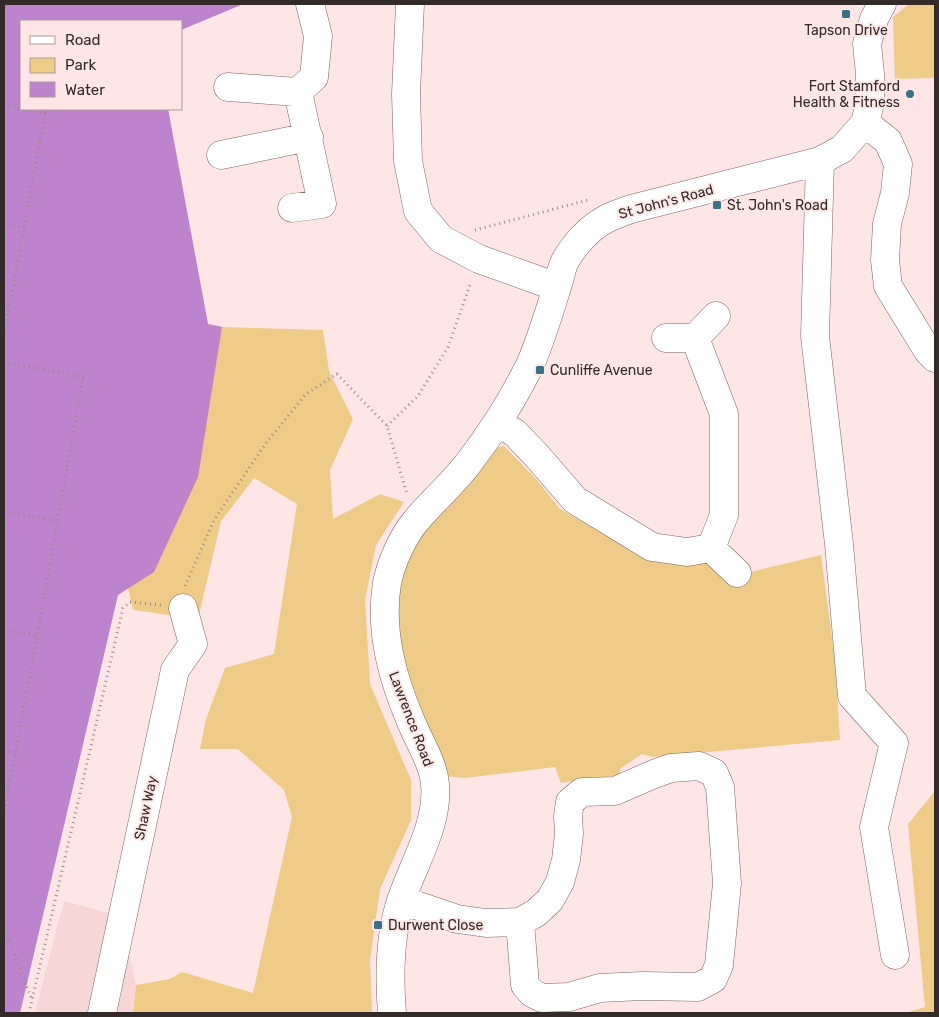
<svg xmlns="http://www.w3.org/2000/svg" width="939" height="1017" font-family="Rubik,sans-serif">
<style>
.built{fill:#f7d7d6}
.green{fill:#eecb86}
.water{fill:#bd83cd}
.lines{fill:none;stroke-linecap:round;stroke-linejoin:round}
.minor-casing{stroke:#796564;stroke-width:29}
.path{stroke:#9a8b8a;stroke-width:3;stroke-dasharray:1 4;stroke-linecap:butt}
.minor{stroke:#fff;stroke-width:28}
.poi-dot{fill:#367289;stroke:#fde6e5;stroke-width:2}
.labels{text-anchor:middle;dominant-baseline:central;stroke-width:4;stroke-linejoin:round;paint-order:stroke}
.poi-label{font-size:14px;fill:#332b2a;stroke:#fde6e5;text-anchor:start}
.street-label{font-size:14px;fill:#332b2a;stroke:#fde6e5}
</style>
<rect width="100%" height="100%" fill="#fde6e5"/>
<!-- built -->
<path class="built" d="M64,901l62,17 2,32 8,35 -3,28h-98z"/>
<!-- green -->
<path class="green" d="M909,4h26v74l-40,1 -2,-62z
M168,109l40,215 14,3 101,3 6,41 24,48 -23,51 3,49 47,-25 24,8 -28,43 -11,55 5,84 41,96v40l-31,69 -10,71 2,53h-239l3,-28 34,-6 12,-7 71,21 39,-176 -8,-27 -46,-41h-38l6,-30 19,-51 49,-14 23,-150 -43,-26 -33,43 -23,98 -65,-9 -5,-22 -10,6 -98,419h-16z
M504,446l32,33 24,30 29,17 113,33 23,19 96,-23 14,105 5,80 -187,17 -11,-3 -21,14 -2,7c-20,3 -38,4 -58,8l-6,-16 -91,11 -20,-2 -25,-66 -16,-50 -7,-55 7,-35 20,-42 71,-80z
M935,791v222h-30l20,-6 -17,-183z"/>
<!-- water -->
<path class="water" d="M4,4l237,1 -60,25v-9h-160v88h147l40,215 14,3 -24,150 -44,95 -36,23 -98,418h-16z"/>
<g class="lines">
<!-- minor casing -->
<g class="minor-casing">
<path id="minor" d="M410,4l-4,90 2,67 10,50 23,28 38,20 78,28
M228,87l70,5
M865,123l23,18 10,23 -3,29 -8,31 -2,36 3,26 40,65 7,7
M865,123l5,-20v-29l-3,-30 7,-25 8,-15
M221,155l88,-18
M820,161l-5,175 24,208 13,152 42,47 -20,84 21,128
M292,208l30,-4 -24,-112 16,-15 4,-41 -8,-32
M695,338l21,-22
M498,423l17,10 22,23 38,44 77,47 35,5 24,-4 13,-33v-101l-29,-76h-29
M711,548l26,25
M401,900l56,19 29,4 34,-1 16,-9 14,-13 10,-18 6,-22 3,-26 -1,-18 2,-14 12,-10 33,-1 39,-17 17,-6 28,-2 15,7 6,14 7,96 -8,82 -6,14 -15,8 -56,-1 -42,2 -31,9 -27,1 -10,-5 -7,-8 -5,-63
M102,1013l73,-343 18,-26 -10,-36
M392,1013c-3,-37 -3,-76 9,-112 12,-37 38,-77 34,-117 -2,-21 -15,-41 -23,-60 -19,-44 -33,-92 -25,-141 4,-20 15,-45 28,-61 17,-21 39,-39 55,-61 23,-30 43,-62 60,-96 11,-25 19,-52 27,-78 3,-8 4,-18 8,-26 9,-16 24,-33 41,-42 8,-4 17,-7 25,-10l189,-48 22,-12 23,-26"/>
</g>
<!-- path -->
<path class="path" d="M4,105l17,4
M4,224l20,4
M475,230l113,-30
M4,335l41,-222 -23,-4
M4,362l79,15 -46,259 -33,177
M387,426l31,-30 30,-49 23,-65
M4,511l53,10
M185,586l29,-66 52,-77 40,-49 31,-20 50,52 20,68
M4,630l33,6
M4,750l12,3
M4,926l28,74
M29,1013l94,-405 7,-6 31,3"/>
<!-- minor -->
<use href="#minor" class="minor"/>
</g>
<!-- markers -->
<g class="poi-dot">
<rect x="841" y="9" width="10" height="10" rx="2.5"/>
<circle cx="910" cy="94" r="5"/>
<rect x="712" y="200" width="10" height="10" rx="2.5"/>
<rect x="535" y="365" width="10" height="10" rx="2.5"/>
<rect x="373" y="920" width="10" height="10" rx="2.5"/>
</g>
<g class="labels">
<!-- poi labels -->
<g class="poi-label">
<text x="846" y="30" text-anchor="middle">Tapson Drive</text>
<text x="900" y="86" text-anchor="end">Fort Stamford<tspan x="900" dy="16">Health &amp; Fitness</tspan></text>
<text x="727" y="205">St. John's Road</text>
<text x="550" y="370">Cunliffe Avenue</text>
<text x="388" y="925">Durwent Close</text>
</g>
<!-- street labels -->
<g class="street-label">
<text transform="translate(666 202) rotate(-15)">St John's Road</text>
<text transform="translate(411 719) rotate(69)">Lawrence Road</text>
<text transform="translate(146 808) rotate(-78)">Shaw Way</text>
</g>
</g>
<!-- border -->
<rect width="939" height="1017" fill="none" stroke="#332b2a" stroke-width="10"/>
<!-- legend -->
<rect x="20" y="20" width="162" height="90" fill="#fde6e5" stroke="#ac9b9a"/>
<rect x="30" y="36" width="25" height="8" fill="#ffffff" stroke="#ac9b9a"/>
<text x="65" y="45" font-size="15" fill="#332b2a">Road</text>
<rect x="30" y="58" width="25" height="15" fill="#eecb86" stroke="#ac9b9a"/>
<text x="65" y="70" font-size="15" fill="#332b2a">Park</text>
<rect x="30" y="82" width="25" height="15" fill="#bd83cd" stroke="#ac9b9a"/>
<text x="65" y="95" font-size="15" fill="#332b2a">Water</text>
</svg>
